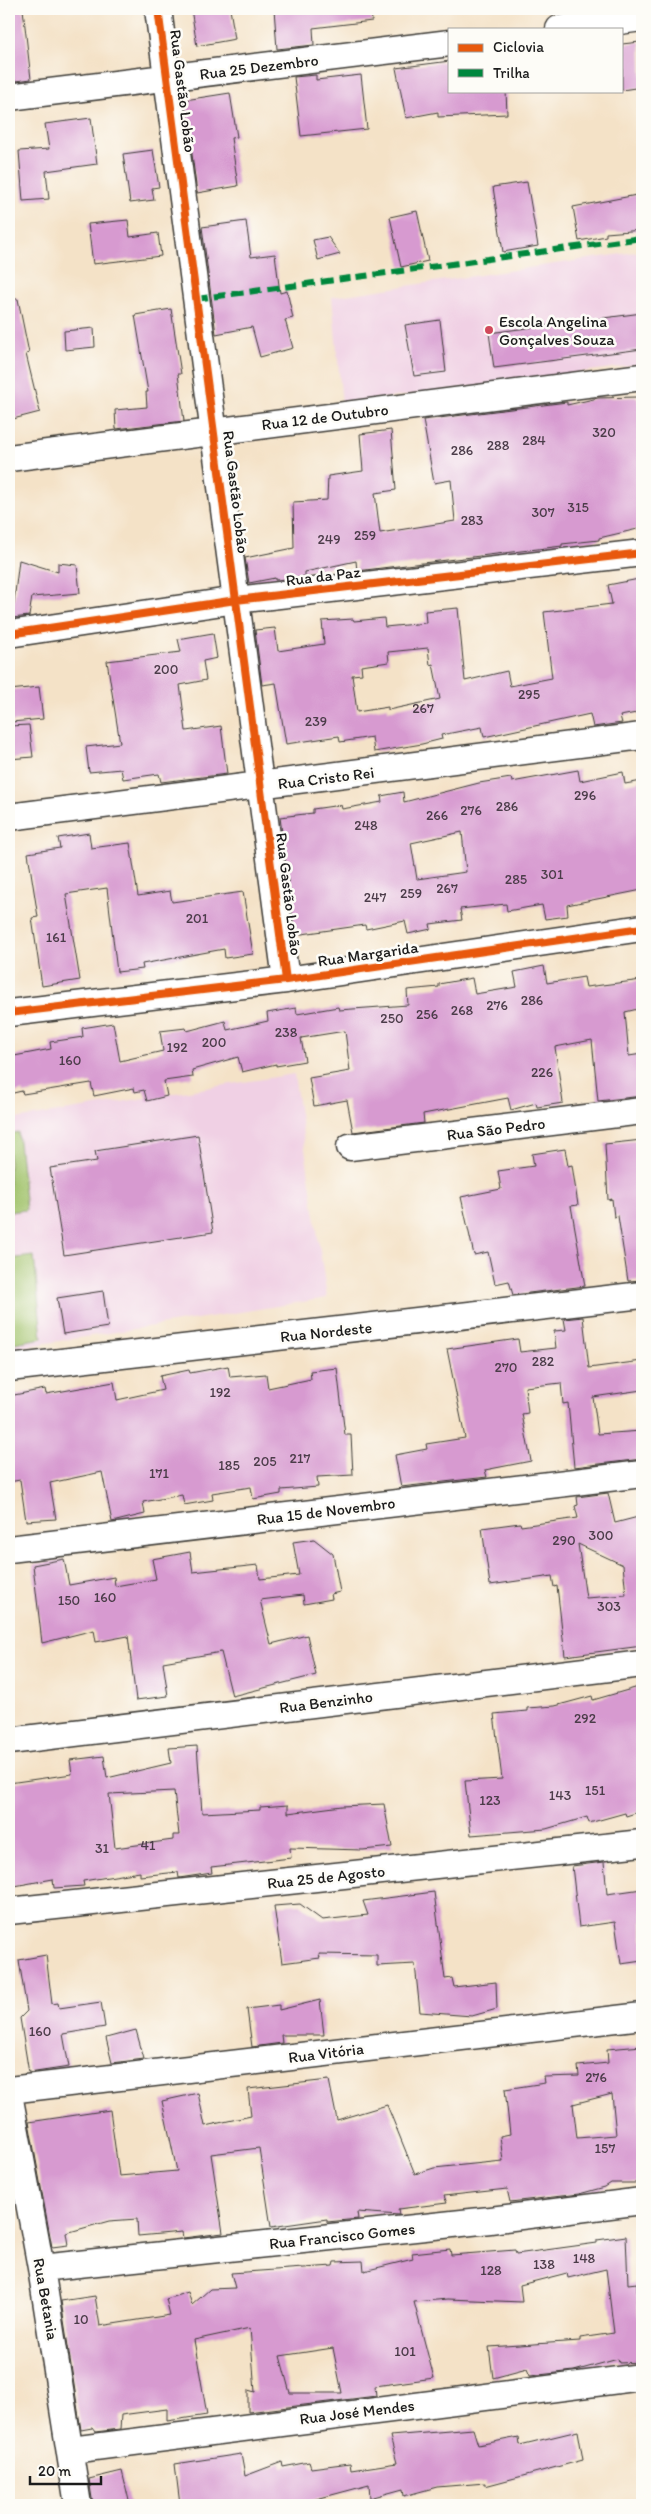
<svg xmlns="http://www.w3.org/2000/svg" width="651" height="2514" font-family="Itim,sans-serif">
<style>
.built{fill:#f0d0e4}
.green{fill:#a0c26b;stroke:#5e6f44}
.building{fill:#d79ad0;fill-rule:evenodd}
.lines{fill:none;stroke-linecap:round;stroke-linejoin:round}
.minor-casing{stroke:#3c3a36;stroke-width:29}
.minor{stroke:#fff;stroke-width:26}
.quiet{stroke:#00873e;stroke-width:6;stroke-dasharray:12 6;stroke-linecap:butt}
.cycleway-casing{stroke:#fdfcf7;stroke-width:11}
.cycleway{stroke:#e8590c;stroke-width:8}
.poi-dot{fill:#d1495b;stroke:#fdfcf7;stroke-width:2}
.labels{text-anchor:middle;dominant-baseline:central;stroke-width:5;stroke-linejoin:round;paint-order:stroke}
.number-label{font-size:14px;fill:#4b3c49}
.street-label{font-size:16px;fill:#1c1c1c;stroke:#fdfcf7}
.poi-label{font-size:16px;fill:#1c1c1c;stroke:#fdfcf7;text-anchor:start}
</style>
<rect width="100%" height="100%" fill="#fdfcf7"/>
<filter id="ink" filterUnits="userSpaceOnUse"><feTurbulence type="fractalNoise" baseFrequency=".02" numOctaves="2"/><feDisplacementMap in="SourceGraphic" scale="10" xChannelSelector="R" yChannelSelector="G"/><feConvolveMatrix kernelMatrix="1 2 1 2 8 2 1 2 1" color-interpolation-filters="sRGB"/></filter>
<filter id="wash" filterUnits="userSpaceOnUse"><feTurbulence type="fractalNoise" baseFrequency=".0096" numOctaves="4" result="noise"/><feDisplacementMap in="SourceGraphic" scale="20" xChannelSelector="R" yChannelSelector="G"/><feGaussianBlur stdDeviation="1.12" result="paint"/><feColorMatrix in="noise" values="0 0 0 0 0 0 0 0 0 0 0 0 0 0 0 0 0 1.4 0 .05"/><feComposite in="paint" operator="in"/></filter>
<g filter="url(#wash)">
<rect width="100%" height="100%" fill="#f4e2c7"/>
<!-- built -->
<path class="built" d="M642,251v113l-300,40 -10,-107z
M294,1074l33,224 -318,51v-229z"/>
<!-- green -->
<path class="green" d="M18,1132l8,78 -17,2v-78z
M34,1256l8,82 -33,6v-85z"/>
<g id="blocks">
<!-- building -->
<path class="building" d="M9,9h14l8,70 -22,3z
M191,9h39l5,30 -38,7z
M274,9h97l1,12 -59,7 1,17 -37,4z
M640,42l2,45 -20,3v-46z
M450,61v30h56l1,23 -69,3v-5l-32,6 -10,-50z
M316,75v5l45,-5 6,54 -66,7 -7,-59z
M230,93l7,44 -6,1 7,48 -41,7 -12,-93z
M91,118l6,46 -51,7 3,28 -26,2 -4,-50 30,-2 -4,-25z
M153,150l6,37 -7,1 2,12 -24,3 -7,-49z
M527,182l11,64 -35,6 -10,-65z
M642,194v36l-36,3v3l-27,5 -6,-34z
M417,211l11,50 -27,6 -11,-50z
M128,220l2,17 28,-4 3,23 -68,8 -5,-40z
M246,221l5,36 24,-3 5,39 7,-2 6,27 -8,2 8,28 -33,9 -8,-30 -36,7 -14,-107z
M328,237l12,17 -22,6 -5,-20z
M9,299h9l11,54 -3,1 14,58 -27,7 -4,-18z
M171,309l10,65h-3l6,47 -68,8 -1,-19 32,-3 -1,-15h2l-13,-77z
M642,313v36l-148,19 -5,-35z
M440,320l6,52 -32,4 -9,-51z
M94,328l1,19 -30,3 -1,-19z
M637,397l5,19v112l-43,10v2l-37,4v2l-205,25 -1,-10 -51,11v4l-7,2 -23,2v-2l-26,5 -4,-25 49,-10 -1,-46 34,-2 1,-24 35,-5 -3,-37 31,-4 5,60 -21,3 5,40 75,-12 -4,-41 -17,3 -11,-63 144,-18v3l31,-7z
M19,560l39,12v-9l19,2 3,28 -48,4 -3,19 -17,2z
M639,579l3,14v119l-22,4 2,7 -29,4 -3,-13 -106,23 -2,-10 -41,8 1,4 -20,5 -48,8 -2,-15 -32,5 -1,-6 -53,8 -10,-61 -14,2 -7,-55 20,-2 3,23 46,-7 -2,-23 31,-2 1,2 30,-3 1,9 41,-4 -1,-12 33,-3 7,73 42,-10 3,15 42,-8 -8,-66 68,-8 -4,-19zM428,648l2,17 3,-1 7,35 -52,11v-3l-31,5 -5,-37 10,-1 -1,-8 28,-4 -1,-10z
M213,633l4,25 -14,3 3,19 -26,5 6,46 35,-5 6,48 -66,8 -2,-8 -36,5 -2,-10 -32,3 -3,-25 34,-4 -13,-82 74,-9 -3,-13z
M39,687l4,32 -31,3 -3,-32z
M29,725l4,32 -24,2v-33z
M578,770l2,11 43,-9 2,12 17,-3v109l-75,15 1,11 -23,3 -3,-14 -35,6 -1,-7 -46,5 2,11 -32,4 1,5 -23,5 -3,-13 -39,8 -1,-4 -70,10 -15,-118 33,-4v-4l28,-4 1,4 40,-7 -1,-6 22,-4 1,10 75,-19 32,-5 1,4zM462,832l4,40 -49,7 -6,-36z
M89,833l2,15 39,-5 8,53 32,-5 2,11 71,-10 10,62 -28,4 -1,-9 -82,15 1,5 -26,3 -10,-84 -41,6 14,86 -38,6 -10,-68 6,-1 -10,-64 32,-5 -2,-10z
M544,966l3,17 37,-6 2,10 56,-7v28l-17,4 4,44 13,-2v42l-44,5 -6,-61 -37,7 8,56 -26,4 -1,-4 -25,7 -3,-12 -85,16 1,9 -71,9 -6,-32 -33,6 -5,-28 41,-7 -5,-40 -44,7 4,23 -29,5v-2l-34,8 -4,-15 -46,13 1,7 -29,4 3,15 -20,5 -3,-11 -9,2 -1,-4 -40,8 -3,-13 -68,11 -1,-3 -13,3v-37l42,-8 -1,-7 33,-5 -1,-9 31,-5 7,38 43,-10 -3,-20 26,-3 1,3 38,-10 2,9 41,-9 -1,-8 29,-5 1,6 41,-7 1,3 69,-5 -1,-15 32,-3v-3l33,-6 3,16 42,-7 -3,-15z
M198,1135l15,97 -149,23 -14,-87 47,-7 -2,-10z
M642,1140v22l-2,1 2,20v97l-14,1 -10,-65 -4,1 -2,-18 -4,1 -3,-56z
M565,1149l3,17 4,-1 6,40 -7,1 14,80 -72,9 -4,-14 -14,3 -7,-32 -14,3 -13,-58 40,-8 -3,-18 36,-5 -2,-12z
M103,1291l5,36 -45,7 -6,-36z
M583,1317l6,51 53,-7v29l-49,7 5,37 44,-3v28l-68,8 -6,-64 -5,1 -2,-21 -36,4 3,26 -6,1 9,47 -46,9 2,7 -86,10 -6,-32 32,-6 -1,-5 39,-6 -18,-89 71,-10 2,13 36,-4 -2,-17 12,-1 -2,-11z
M228,1366l2,11 36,-3 2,14 43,-9 -1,-8 27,-3 8,67h6l2,40 -36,2 1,10 -37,3v4l-28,5 -2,-12 -39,6 1,7 -29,5 -2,-10 -39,7 2,12 -33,8 -10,-50 -52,11 6,36 -30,2 -6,-41 -11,2v-86l36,-7 1,5 68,-12 3,18 46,-10 -3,-14 29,-6 1,3z
M608,1493l7,30 27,-7v130l-77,10 -8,-70 -3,1 -2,-11 -62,9 -8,-57 38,-5 1,3 57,-8 -3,-12 3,-1 -1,-8zM578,1544l45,21 3,30 -40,3z
M314,1539l19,15 7,38 -9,2 1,5 -28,5 -1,-9 -43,5 11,44 36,-9 9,40 -84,21 -11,-44 -58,10 5,34 -32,4 -8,-64 -32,6 -2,-12 -52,13 -9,-78 31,-6 5,26 45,-8 1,9 41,-7 -4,-20 38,-7 3,20 65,-7 2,14 39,-4 -6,-33z
M642,1686v125l-16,5 -1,-3 -36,10 -2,-6 -41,12 -75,6 -6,-54 37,-2 -8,-65 33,-3v-3l28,-2 37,-10 1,4z
M197,1746l5,67 58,-3v-3l28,-2v8l54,-7 42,-2 8,43 -29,3 -73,-2 1,10 -80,9 1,6 -33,5 -1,-6 -38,4v-4l-57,9 1,5 -30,2 -1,-9 -44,8v-104l63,-9 -2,-14 34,-4 3,22 64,-15 -2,-15zM174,1791l5,44h-6v5l-58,8 -6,-54z
M604,1862l3,32 35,-5v72l-21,3 -6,-42 -36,5 -7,-61z
M434,1892l11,87 7,-1 2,9 42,-5 1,27 -25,7 -52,-4 -5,-48 -38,2v-11l-58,-1 1,4 -38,5 -8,-57 26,-2 22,16 46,-5 -5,-14z
M46,1955l6,49 6,-1 1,5 42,-6 4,25 -42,7 6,33 -40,6 -9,-55 7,-7 -8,-51z
M320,2000l4,35h-43l1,8 -30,4 -5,-38 32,-4v5z
M136,2030l8,29 -32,4 -6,-25z
M642,2046l-2,70h2v67h-31l-6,4 -26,7 -69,8 -3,-13 -63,7 3,7 -49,6 1,6 -42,-3 1,7 -31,3v-3l-56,8 -12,-79 -48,6 12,79 -40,5 -1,-6 -44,4 -1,-17 -28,2 -43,12 2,12 -16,2 -23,-125 81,-12 9,66 58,-5 -15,-70 36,-8 7,33 46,-10 -3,-27 81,-9 8,40 50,-15 28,69 19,-6 69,-7 -3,-25 10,-2 -5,-45 40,-6 -1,-6 35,-1 -1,-10 30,-3 -1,-14zM612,2094l4,41 -39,3 -4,-34z
M626,2236l2,48 9,-1 1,34 4,-1v46l-23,1 -1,-4 -44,12 -44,5 -3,-7 -34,9 -4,-31 91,-6v-3l34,-5 -8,-64 -38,9 -1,-5 -47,12 2,17 -74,-3 -34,3 20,76 -59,8 1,10 -128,16v-22l7,2 -5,-64 -56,12 13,75 -40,6v-12l-46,6 -1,14 -25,3 -3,-4 -11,2 -20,-129 34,-5 5,30 70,-11 -4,-16 22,-7 4,13 18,-16 25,-1 -4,-15 102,-7 1,-4 29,-1 1,10 49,-12 -1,-6 38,-4 1,6 64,-5 1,4 81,-11v-3zM333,2348l9,45h-52l-10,-37z
M473,2429l5,16 41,-8 1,8 58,-14 5,29 -98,26v-3l-48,4 -33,9 -1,-7 -33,9 -1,-13 -75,20h-114l-5,-41 66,-10 4,22 37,-14 1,5 26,-5 2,6 39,-5 1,7 46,-7 -7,-27z
M122,2471l8,34h-37l-4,-26z"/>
</g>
</g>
<g filter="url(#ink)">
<use href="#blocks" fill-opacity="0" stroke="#3c3a36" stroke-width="1"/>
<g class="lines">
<!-- minor casing -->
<g class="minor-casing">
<path id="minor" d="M158,9l128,971
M559,29l83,-11
M9,97l441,-54
M9,458l633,-81
M9,634l227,-34 406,-47
M9,817l633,-81
M9,1013l277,-33 356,-52
M350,1147l292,-36
M9,1368l633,-73
M9,1549l633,-75
M9,1741l633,-77
M9,1911l633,-68
M9,2090l633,-74
M9,2094l32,174 37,237
M41,2268l449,-48 152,-19
M71,2450l571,-73"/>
</g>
<!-- minor -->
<use href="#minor" class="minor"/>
<!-- quiet -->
<path class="quiet" d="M196,299l446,-61"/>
<!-- cycleway casing -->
<g class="cycleway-casing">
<path id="cycleway" d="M158,9l128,971
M9,634l227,-34 406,-47
M9,1013l277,-33 356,-52"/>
</g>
<!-- cycleway -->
<use href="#cycleway" class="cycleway"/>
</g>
</g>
<!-- markers -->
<circle class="poi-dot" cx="489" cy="330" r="5"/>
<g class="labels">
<!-- number labels -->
<g class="number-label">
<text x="604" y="432">320</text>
<text x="534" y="440">284</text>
<text x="498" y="445">288</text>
<text x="462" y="450">286</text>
<text x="578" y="507">315</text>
<text x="543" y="512">307</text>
<text x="472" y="520">283</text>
<text x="365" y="535">259</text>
<text x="329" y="539">249</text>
<text x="166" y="669">200</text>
<text x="529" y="694">295</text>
<text x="423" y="708">267</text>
<text x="316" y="721">239</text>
<text x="585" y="795">296</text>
<text x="507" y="806">286</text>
<text x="471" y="810">276</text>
<text x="437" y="815">266</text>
<text x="366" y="825">248</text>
<text x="552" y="874">301</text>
<text x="516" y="879">285</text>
<text x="447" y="888">267</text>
<text x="411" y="893">259</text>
<text x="375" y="897">247</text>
<text x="197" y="918">201</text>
<text x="56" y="937">161</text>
<text x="532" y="1000">286</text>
<text x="497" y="1005">276</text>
<text x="462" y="1010">268</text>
<text x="427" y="1014">256</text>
<text x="392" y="1018">250</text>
<text x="286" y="1032">238</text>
<text x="214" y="1042">200</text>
<text x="177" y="1047">192</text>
<text x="70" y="1060">160</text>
<text x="542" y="1072">226</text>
<text x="543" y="1361">282</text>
<text x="506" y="1367">270</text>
<text x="220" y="1392">192</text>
<text x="300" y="1458">217</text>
<text x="265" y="1461">205</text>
<text x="229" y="1465">185</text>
<text x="159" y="1473">171</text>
<text x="601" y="1535">300</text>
<text x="564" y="1540">290</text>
<text x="105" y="1597">160</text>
<text x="69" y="1600">150</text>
<text x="609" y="1606">303</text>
<text x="585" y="1718">292</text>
<text x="595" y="1790">151</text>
<text x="560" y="1795">143</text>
<text x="490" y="1800">123</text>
<text x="148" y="1845">41</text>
<text x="102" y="1848">31</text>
<text x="40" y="2031">160</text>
<text x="596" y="2077">276</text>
<text x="605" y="2148">157</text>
<text x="584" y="2258">148</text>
<text x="544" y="2264">138</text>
<text x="491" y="2270">128</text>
<text x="81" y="2319">10</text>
<text x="405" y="2351">101</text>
</g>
<!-- street labels -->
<g class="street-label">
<text transform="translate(259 67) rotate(-7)">Rua 25 Dezembro</text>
<text transform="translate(183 91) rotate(83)">Rua Gastão Lobão</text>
<text transform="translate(325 417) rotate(-7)">Rua 12 de Outubro</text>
<text transform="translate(236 492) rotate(83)">Rua Gastão Lobão</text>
<text transform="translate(323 576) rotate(-7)">Rua da Paz</text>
<text transform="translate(326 778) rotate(-7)">Rua Cristo Rei</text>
<text transform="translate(289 894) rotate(83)">Rua Gastão Lobão</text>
<text transform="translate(368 954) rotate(-8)">Rua Margarida</text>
<text transform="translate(496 1129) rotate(-7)">Rua São Pedro</text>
<text transform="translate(326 1332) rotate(-6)">Rua Nordeste</text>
<text transform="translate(326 1511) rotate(-7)">Rua 15 de Novembro</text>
<text transform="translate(326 1702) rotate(-7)">Rua Benzinho</text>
<text transform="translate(326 1877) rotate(-6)">Rua 25 de Agosto</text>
<text transform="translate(326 2053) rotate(-7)">Rua Vitória</text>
<text transform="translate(342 2236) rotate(-6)">Rua Francisco Gomes</text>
<text transform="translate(46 2299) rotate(80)">Rua Betania</text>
<text transform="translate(357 2412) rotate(-7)">Rua José Mendes</text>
</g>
<!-- poi labels -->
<g class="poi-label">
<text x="499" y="321">Escola Angelina<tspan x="499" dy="18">Gonçalves Souza</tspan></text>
</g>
</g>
<!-- margin -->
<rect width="651" height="2514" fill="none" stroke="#fdfcf7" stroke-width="30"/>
<!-- legend -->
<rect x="448" y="28" width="175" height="65" fill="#fdfcf7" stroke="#a3a29f"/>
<rect x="458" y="44" width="25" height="8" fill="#e8590c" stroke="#a3a29f"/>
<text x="493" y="52" font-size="15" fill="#1c1c1c">Ciclovia</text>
<rect x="458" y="69" width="25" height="8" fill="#00873e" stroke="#a3a29f"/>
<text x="493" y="78" font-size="15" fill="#1c1c1c">Trilha</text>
<!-- scale -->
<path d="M30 2476v8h71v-8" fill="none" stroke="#1c1c1c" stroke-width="2.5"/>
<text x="38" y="2476" font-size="15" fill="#1c1c1c" stroke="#fdfcf7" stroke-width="4" paint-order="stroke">20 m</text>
</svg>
